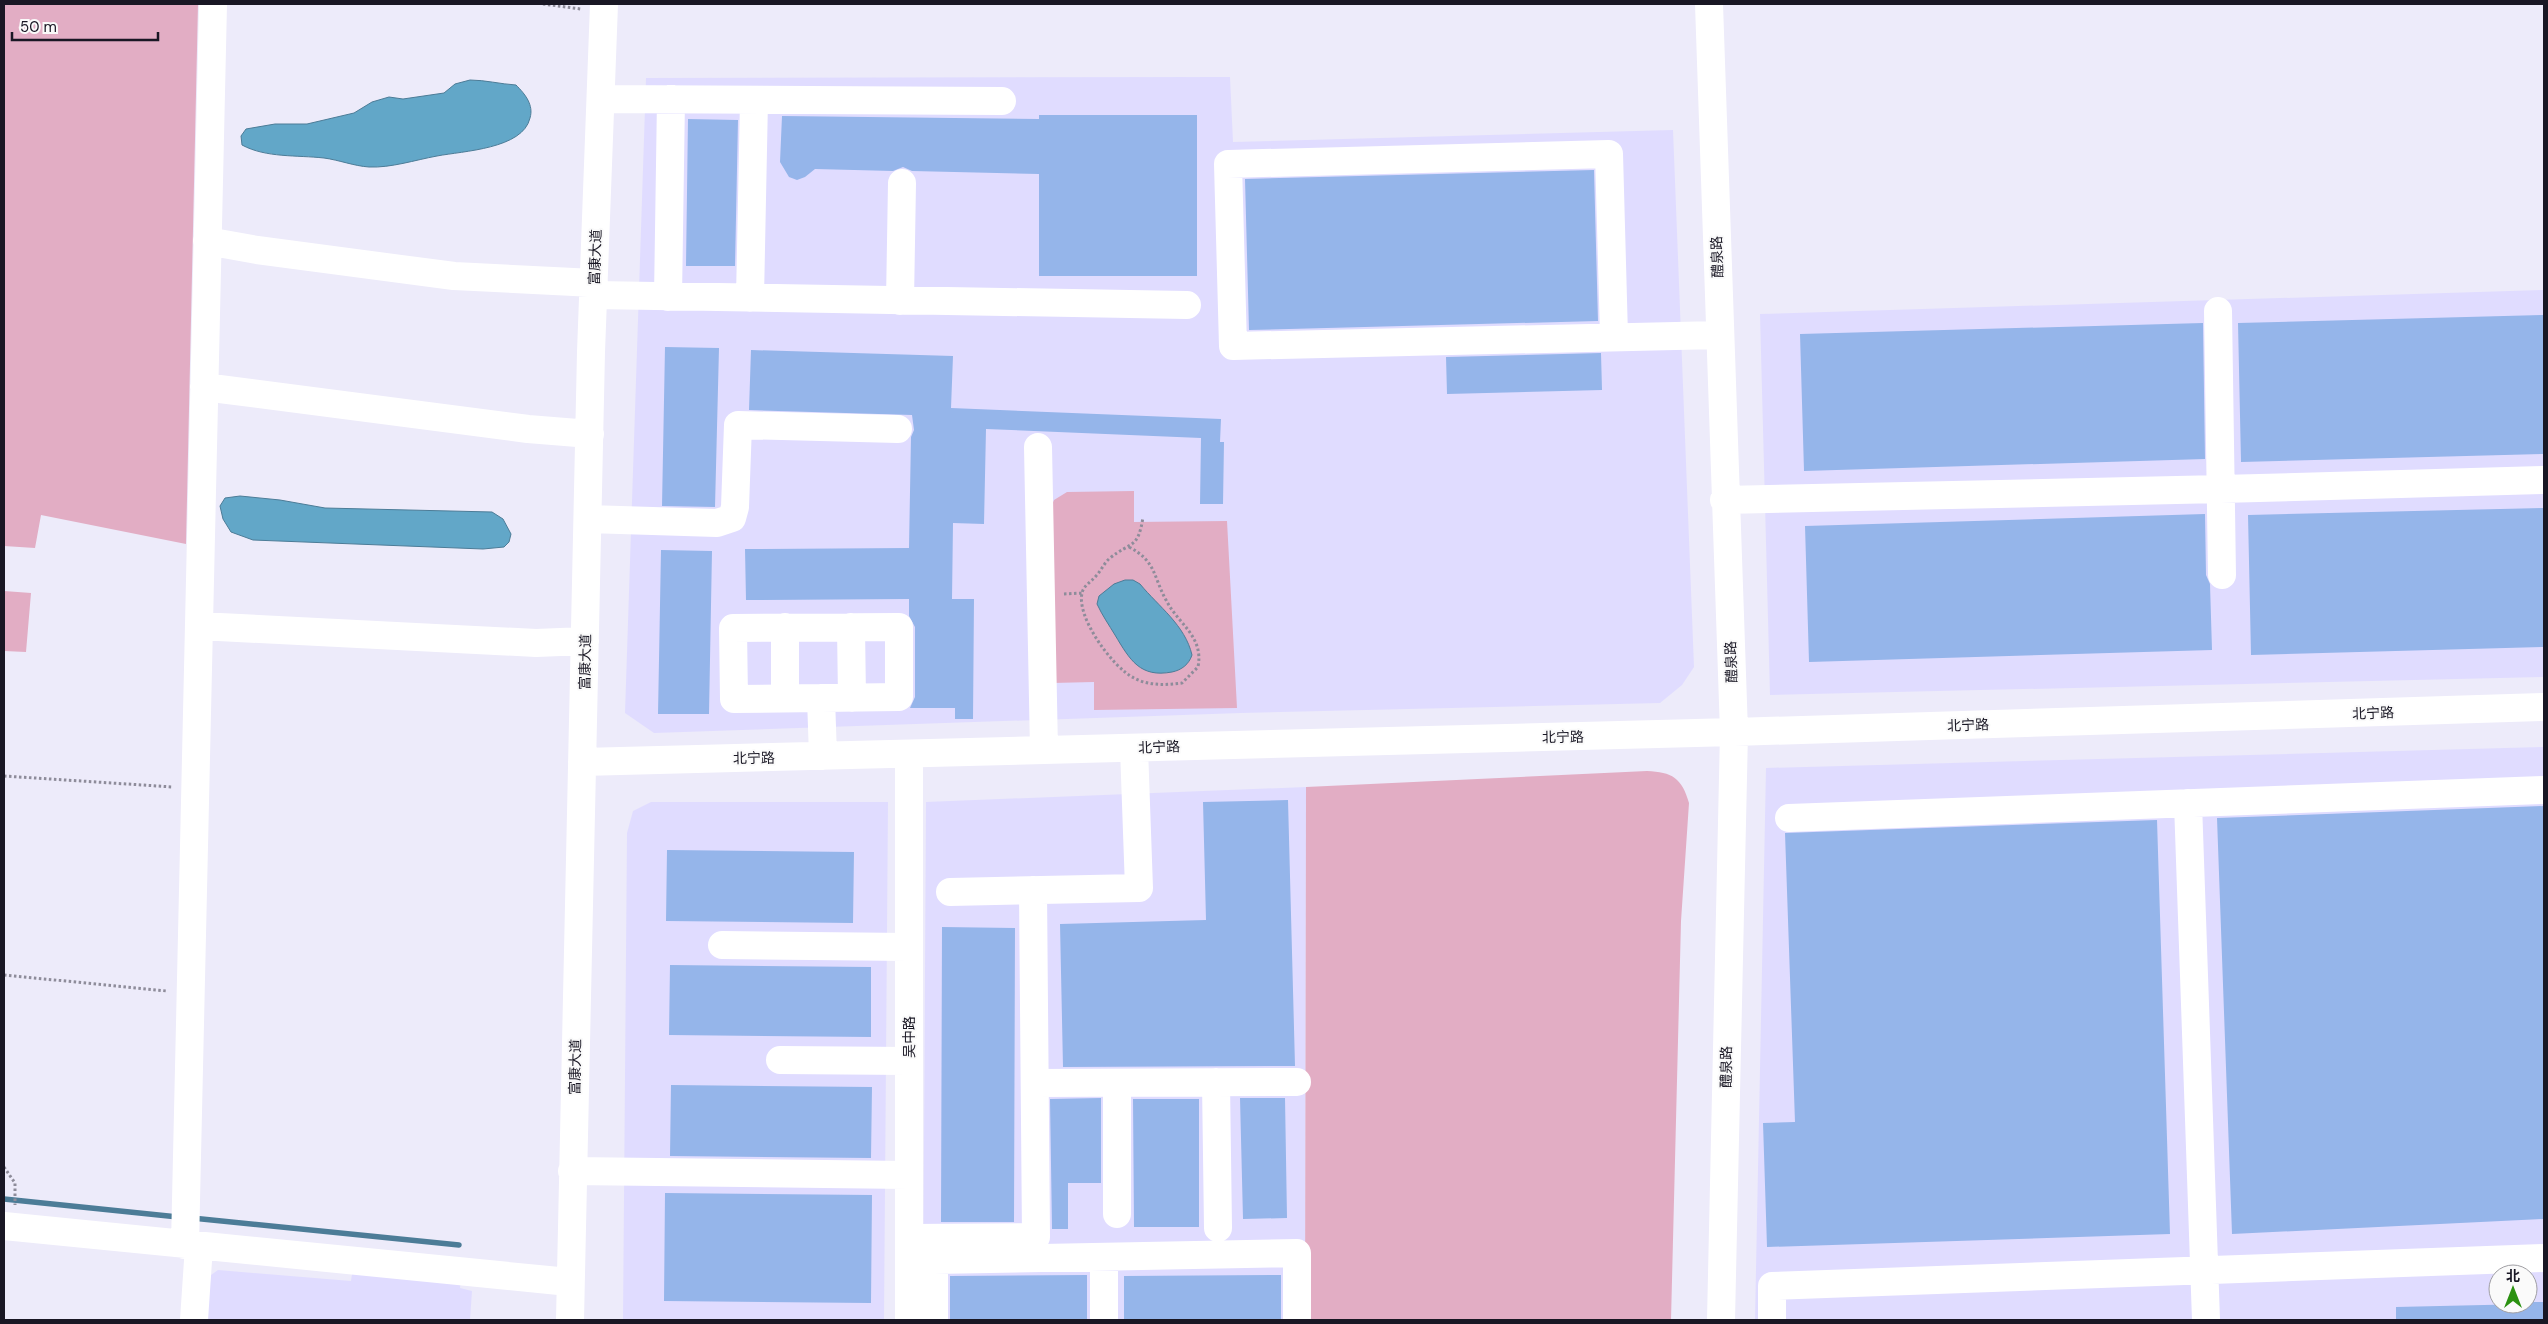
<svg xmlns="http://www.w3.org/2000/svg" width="2548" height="1324" font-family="'DM Sans','Noto Sans SC',sans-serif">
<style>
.built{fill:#e0dcff;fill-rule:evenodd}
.green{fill:#e2adc4}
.water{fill:#62a7c8;stroke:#4c7c97}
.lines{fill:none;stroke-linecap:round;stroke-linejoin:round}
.stream{stroke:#4c7c97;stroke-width:5.5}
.building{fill:#95b5ea}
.path{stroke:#8e8c9a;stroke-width:3;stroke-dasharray:2.5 2.5;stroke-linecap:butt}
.minor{stroke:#fff;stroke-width:28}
.labels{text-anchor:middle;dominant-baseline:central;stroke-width:4;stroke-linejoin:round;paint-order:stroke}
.street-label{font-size:14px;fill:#191724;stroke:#fafafa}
</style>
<rect width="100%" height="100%" fill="#edebfa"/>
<!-- built -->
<path class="built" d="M1230,77l3,65 440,-12 21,537 -12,18 -22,18 -419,10 -587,20 -29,-20 21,-635z
M2544,290v387l-774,18 -10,-381z
M2544,747v573h-789l11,-552zM2498,1274h30v30h-30z
M1306,787l-1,533h-382l3,-518z
M651,802h237l-4,518h-261l4,-487 6,-22z
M353,1267l108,10 -1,11 12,3 -2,29h-265l6,-45 7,-5 133,11z"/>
<!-- green -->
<path class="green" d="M4,4h194l-12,540 -145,-29 -6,33 -31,-2z
M1134,491v31l93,-1 10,187 -143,2v-28l-42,1 -1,-176 3,-7 13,-8z
M4,591l27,2 -5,59 -22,-1z
M1647,771c25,1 35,7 42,32l-8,118 -10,399h-366l1,-533z"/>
<!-- water -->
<path class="water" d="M470,80c15,0 30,4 46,5 9,9 18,20 14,33 -7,31 -67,33 -93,38 -22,4 -46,12 -68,11 -15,-1 -30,-7 -45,-9 -27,-3 -58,0 -82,-13l-1,-9 5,-7 29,-5h32l47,-11 18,-11 17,-5 14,2 41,-6 11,-9z
M240,496l40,4 45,8 167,4 11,7 8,15 -2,8 -5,5 -21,2 -230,-9 -22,-8 -8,-13 -3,-13 5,-8z
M1125,580h8l7,4c19,23 45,41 52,71 -3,9 -10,15 -20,17 -32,6 -42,-12 -57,-37 -6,-10 -13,-20 -18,-31l2,-8 15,-12z"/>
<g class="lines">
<!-- stream -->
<path class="stream" d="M4,1199l174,18
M192,1218l267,27"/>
</g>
<!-- building -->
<path class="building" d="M1039,115h158v161h-158v-102l-127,-3 -9,-4 -10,4 -78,-2 -10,8 -8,3 -8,-3 -9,-15 2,-46 257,3z
M688,119l50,1 -3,146h-49z
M1594,170l4,151 -349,9 -4,-151z
M2544,315v139l-303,8 -3,-139z
M2203,323l2,136 -401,12 -4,-137z
M665,347l54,1 -4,159 -53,-1z
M751,350l202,6 -2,52 270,11 -1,23h4l-1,62h-23l1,-66 -215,-9 -2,95 -31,-1 -1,76h22l-1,120h-18v-11h-45l5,-11v-70l-6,-11v-17l-163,1 -1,-51 164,-1 2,-111 3,-7 -2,-15 -163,-5z
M1601,353l1,37 -155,4 -1,-37z
M2544,508v139l-293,8 -3,-140z
M2205,514l1,61 4,9 2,66 -403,12 -4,-136z
M661,550l51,1 -3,163h-51z
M1288,800l7,266 -232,1 -3,-143 146,-4 -3,-118z
M2544,806v413l-312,15 -15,-416z
M2157,820l13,414 -403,13 -4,-124 32,-1 -10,-289z
M667,850l187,2 -1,71 -187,-2z
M942,927l73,1 -1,294h-73z
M670,965l201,2v70l-202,-2z
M671,1085l201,2 -1,71 -201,-2z
M1101,1098v85h-33v46h-16l-2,-130z
M1240,1098h45l2,120 -44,1z
M1133,1099h66v128h-65z
M665,1193l207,2 -1,108 -207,-2z
M1087,1275v45h-137v-44z
M1281,1275v45h-157v-44z
M2528,1302h16v18h-148v-13l132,-3z"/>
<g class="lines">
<!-- path -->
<path class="path" d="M543,4l38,5
M1129,547c27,14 24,29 37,53 12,24 38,36 32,67l-16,16c-16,2 -33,3 -48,-5 -21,-10 -61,-64 -51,-88 3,-6 8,-8 13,-14 5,-5 8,-13 14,-18 21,-17 28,-8 33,-41
M1064,594l18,-1
M4,776l169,11
M4,975l163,16
M4,1167l11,16v22"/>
<!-- minor -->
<path class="minor" d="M1709,4l25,728 -13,588
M601,99l401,2
M207,241l50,9 197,26 140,7
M594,295l593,10
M668,297l3,-198
M750,298l4,-198
M900,301l2,-118
M2218,311l4,264
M1614,336l-5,-182 -381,10 5,182 486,-11
M204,387l324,42 62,5
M1038,447l6,303
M1724,500l497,-11 323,-9
M588,519l129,4 15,-5 3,-11 3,-82 160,4
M199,626l337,17 49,-2
M851,627l1,71
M785,698v-71
M821,698l78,-1v-70l-166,1 1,71 87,-1 2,58
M582,762l1152,-30 810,-25
M2188,803l18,517
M1789,818l755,-28
M950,892l189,-4 -5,-140
M722,945l187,2
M780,1060l129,1
M1216,1082l2,146
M1035,1083l262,-1
M572,1171l337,4
M1117,1214v-131
M4,1226l565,56
M909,1238l127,-1 -3,-347
M185,1245l28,-1241
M1104,1257v63
M194,1320l5,-74
M570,1320l21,-968 13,-348
M909,1320v-566
M934,1320v-60l363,-7v67
M1772,1320v-34l772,-28"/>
</g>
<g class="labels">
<!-- street labels -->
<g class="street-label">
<text transform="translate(595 257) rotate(-88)">富康大道</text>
<text transform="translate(1717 257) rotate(-92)">醴泉路</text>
<text transform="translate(585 662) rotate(-89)">富康大道</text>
<text transform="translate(1731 662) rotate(-92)">醴泉路</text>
<text transform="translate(2373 713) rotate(-2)">北宁路</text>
<text transform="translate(1968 725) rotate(-2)">北宁路</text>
<text transform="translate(1563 737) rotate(-1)">北宁路</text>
<text transform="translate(1159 747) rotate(-2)">北宁路</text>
<text transform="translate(754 758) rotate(-1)">北宁路</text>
<text transform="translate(909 1037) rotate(-90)">吴中路</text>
<text transform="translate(575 1067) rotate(-89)">富康大道</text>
<text transform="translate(1726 1067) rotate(-89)">醴泉路</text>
</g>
</g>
<!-- border -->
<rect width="2548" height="1324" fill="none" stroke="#191724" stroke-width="10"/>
<!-- north arrow -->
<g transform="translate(2513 1289)"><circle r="24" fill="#fafafa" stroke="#a09fa4"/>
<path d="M0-4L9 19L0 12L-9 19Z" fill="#2b9111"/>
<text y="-8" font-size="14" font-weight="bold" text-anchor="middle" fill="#191724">北</text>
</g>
<!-- scale -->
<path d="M12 32v8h146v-8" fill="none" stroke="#191724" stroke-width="2.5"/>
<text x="20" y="32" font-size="15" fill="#191724" stroke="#fafafa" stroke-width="4" paint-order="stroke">50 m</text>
</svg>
